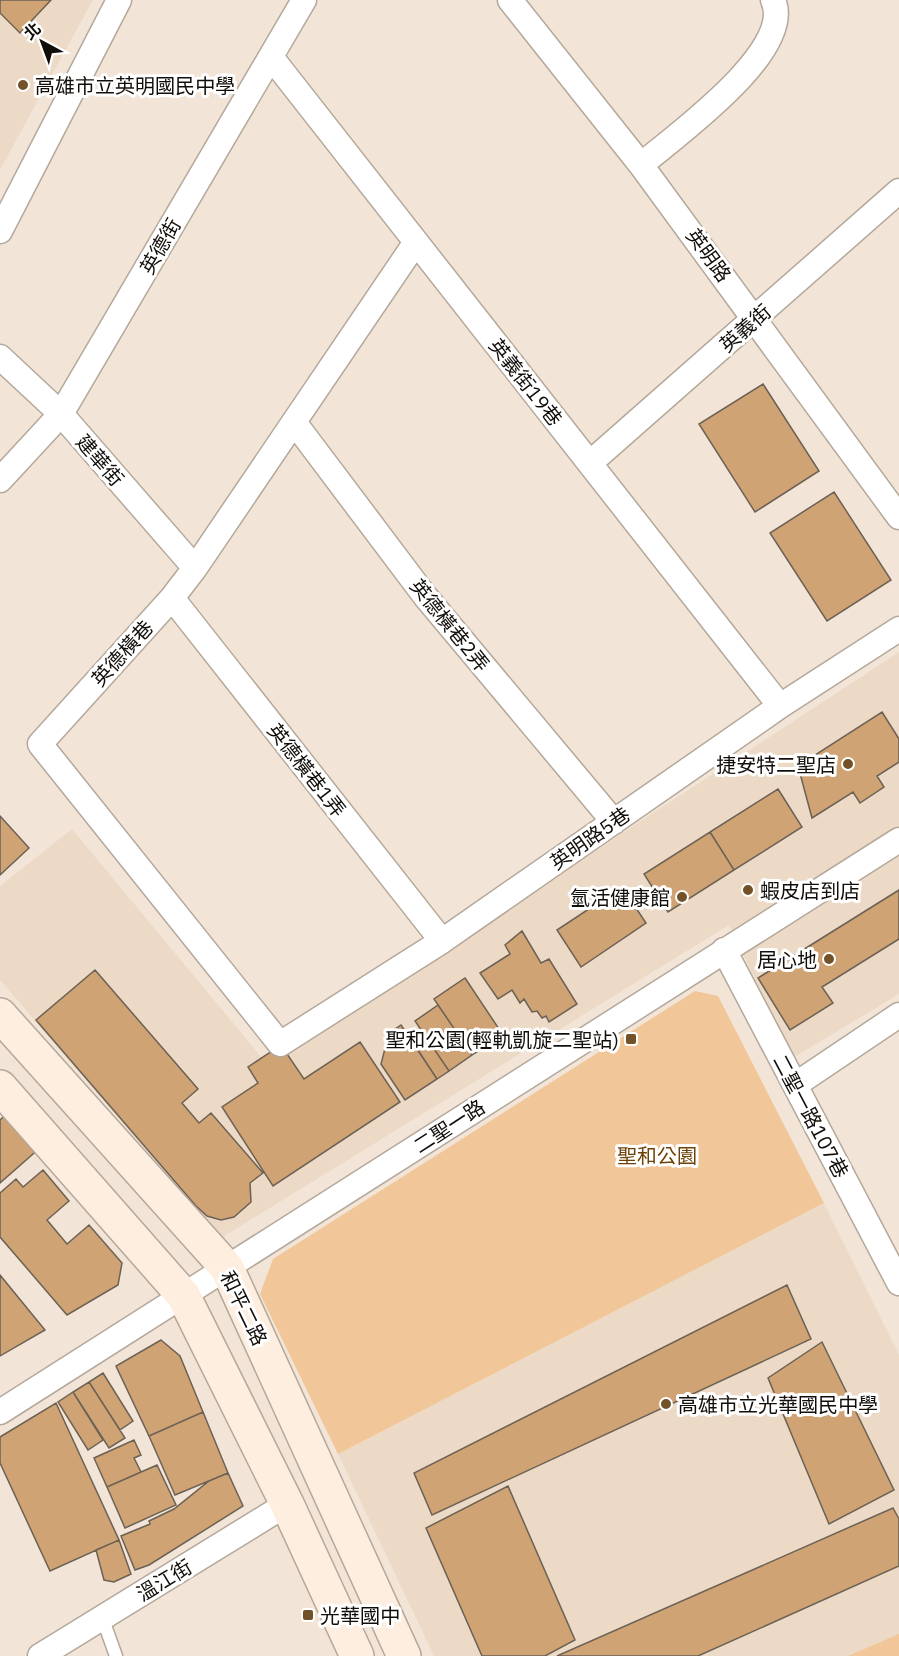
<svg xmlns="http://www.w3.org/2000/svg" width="899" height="1656" font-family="'IBM Plex Sans','Noto Sans TC',sans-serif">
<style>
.built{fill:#eddac6}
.green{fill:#f1c699}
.building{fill:#cfa374;stroke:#6c6155;stroke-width:1.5}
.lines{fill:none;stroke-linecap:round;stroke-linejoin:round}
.lane-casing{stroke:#b4a89b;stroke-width:15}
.street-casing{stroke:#b4a89b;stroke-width:27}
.secondary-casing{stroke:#b4a89b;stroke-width:36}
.lane{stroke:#fff;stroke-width:12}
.street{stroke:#fff;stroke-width:24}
.secondary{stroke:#fdeee0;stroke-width:33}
.poi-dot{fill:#735129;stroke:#fff;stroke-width:2}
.labels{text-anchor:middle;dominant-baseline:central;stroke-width:6;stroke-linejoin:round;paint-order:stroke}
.poi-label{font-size:20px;fill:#110d09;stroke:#fff;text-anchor:start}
.street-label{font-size:20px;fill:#110d09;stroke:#fff}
.park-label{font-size:20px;fill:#6d4307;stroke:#fff}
</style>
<rect width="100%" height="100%" fill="#f2e5d7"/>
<!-- built -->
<path class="built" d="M0,0h93l-93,170z
M899,652v342l-106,64 -64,-133 -508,313 -221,-258v-94l72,-57 196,236z
M824,1203l75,152v301h-465l-96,-202z"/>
<!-- green -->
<path class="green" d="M695,991l23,5 106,207 -486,251 -78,-160 13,-35z
M899,1634v22h-51z"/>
<!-- building -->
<path class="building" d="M0,0h51l-31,33 -20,-20z
M763,384l56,87 -64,41 -56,-88z
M834,492l57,88 -64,41 -57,-88z
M882,712l17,27v23l-22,14 7,11 -24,16 -7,-11 -41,26 -14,-52z
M778,789l24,38 -68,43 -24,-38z
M0,816l29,32 -29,27z
M710,832l24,38 -66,42 -24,-38z
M622,887l24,36 -65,44 -24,-37z
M899,890v49l-77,48 11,16 -43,27 -32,-52z
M522,931l19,32 8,-4 28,45 -28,18 -3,-6 -4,2 -5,-7 -5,1 -8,-13 -4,4 -8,-13 -14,9 -18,-26 30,-19 -5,-9z
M95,970l103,119 -16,14 17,20 12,-10 52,60 -13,10 1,19 -17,15 -13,3 -14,-4 -11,-10 -160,-186z
M465,978l38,57 -31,20 -38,-56z
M438,1005l34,50 -23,16 -34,-50z
M401,1025l36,54 -32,21 -24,-36 8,-31z
M424,1034l25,37 -12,8 -25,-38z
M360,1042l40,60 -127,84 -51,-79 36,-24 -10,-16 33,-22 23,34z
M10,1111l31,36 -41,36v-63z
M43,1170l26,31 -22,19 20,24 22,-19 33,38 -4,22 -51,30 -67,-78v-44l16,-14 7,8z
M0,1275l45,55 -45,26z
M787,1285l24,54 -379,176 -18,-42z
M161,1340l19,16 23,56 -54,24 -33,-70z
M822,1342l72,148 -65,34 -61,-146z
M103,1373l30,48 -13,9 -31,-48z
M89,1382l36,56 -16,10 -36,-56z
M73,1392l30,48 -15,10 -30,-48z
M56,1403l63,137 -69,31 -50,-108v-26z
M203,1412l25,61 -53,22 -26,-59z
M134,1440l7,15 -7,3 7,14 -34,15 -13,-29z
M157,1465l19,40 -51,23 -18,-41z
M228,1473l15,33 -94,59 -14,5 -14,-34 29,-12 -1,-3 25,-12 35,-28z
M508,1486l67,154 -30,16h-63l-56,-128z
M893,1508l6,11v47l-201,90h-141z
M119,1540l12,34 -17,8 -10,-2 -8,-30z"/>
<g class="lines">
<!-- lane casing -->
<g class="lane-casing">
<path id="lane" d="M102,1617l14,39"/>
</g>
<!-- street casing -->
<g class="street-casing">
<path id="street" d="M510,0l131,165 258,352
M271,57l509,649
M641,165c34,-29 155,-115 132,-165
M0,231l119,-231
M416,242l-221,326 -23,30 -132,146 240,300 162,-103 338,-235 119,-77
M0,357l61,57 134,154
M294,422l131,174 189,226
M590,463l309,-272
M0,480l61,-66 243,-414
M172,598l270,343
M724,950l175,333
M795,1085l104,-70
M0,1412l899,-572
M40,1656l247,-152"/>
</g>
<!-- secondary casing -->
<g class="secondary-casing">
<path id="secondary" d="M0,1015l227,253 177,388
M0,1087l183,208 104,209 70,152"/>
</g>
<!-- lane -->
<use href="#lane" class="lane"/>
<!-- street -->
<use href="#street" class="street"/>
<!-- secondary -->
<use href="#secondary" class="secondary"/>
</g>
<!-- markers -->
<g class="poi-dot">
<circle cx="23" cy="85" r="6"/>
<circle cx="848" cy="764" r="6"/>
<circle cx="748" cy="890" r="6"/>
<circle cx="682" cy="897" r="6"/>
<circle cx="829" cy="959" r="6"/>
<rect x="625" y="1033" width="12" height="12" rx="3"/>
<circle cx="666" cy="1404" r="6"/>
<rect x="302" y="1609" width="12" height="12" rx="3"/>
</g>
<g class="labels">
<!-- poi labels -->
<g class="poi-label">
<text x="35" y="85">高雄市立英明國民中學</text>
<text x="836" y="764" text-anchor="end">捷安特二聖店</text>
<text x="760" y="890">蝦皮店到店</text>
<text x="670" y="897" text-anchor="end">氫活健康館</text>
<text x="817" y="959" text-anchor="end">居心地</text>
<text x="619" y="1039" text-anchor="end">聖和公園(輕軌凱旋二聖站)</text>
<text x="678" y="1404">高雄市立光華國民中學</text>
<text x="320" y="1615">光華國中</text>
</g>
<!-- street labels -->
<g class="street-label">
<text transform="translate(160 246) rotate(-60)">英德街</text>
<text transform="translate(709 255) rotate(54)">英明路</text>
<text transform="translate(745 328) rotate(-41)">英義街</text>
<text transform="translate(526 382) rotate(52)">英義街19巷</text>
<text transform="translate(100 460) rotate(49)">建華街</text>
<text transform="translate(450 625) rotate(51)">英德橫巷2弄</text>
<text transform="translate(122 653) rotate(-48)">英德橫巷</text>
<text transform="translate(307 770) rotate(52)">英德橫巷1弄</text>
<text transform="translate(590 838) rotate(-35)">英明路5巷</text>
<text transform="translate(811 1116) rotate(62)">二聖一路107巷</text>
<text transform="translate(449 1126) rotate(-33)">二聖一路</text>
<text transform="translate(244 1308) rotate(64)">和平二路</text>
<text transform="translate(164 1580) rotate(-31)">溫江街</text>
</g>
<!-- park labels -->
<g class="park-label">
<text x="657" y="1155">聖和公園</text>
</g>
</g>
<!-- north arrow -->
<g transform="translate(42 42) rotate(319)" stroke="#ffffff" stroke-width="4.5" paint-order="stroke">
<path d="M0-4.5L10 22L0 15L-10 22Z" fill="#110d09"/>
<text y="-9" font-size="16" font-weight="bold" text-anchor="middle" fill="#110d09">北</text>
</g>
</svg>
